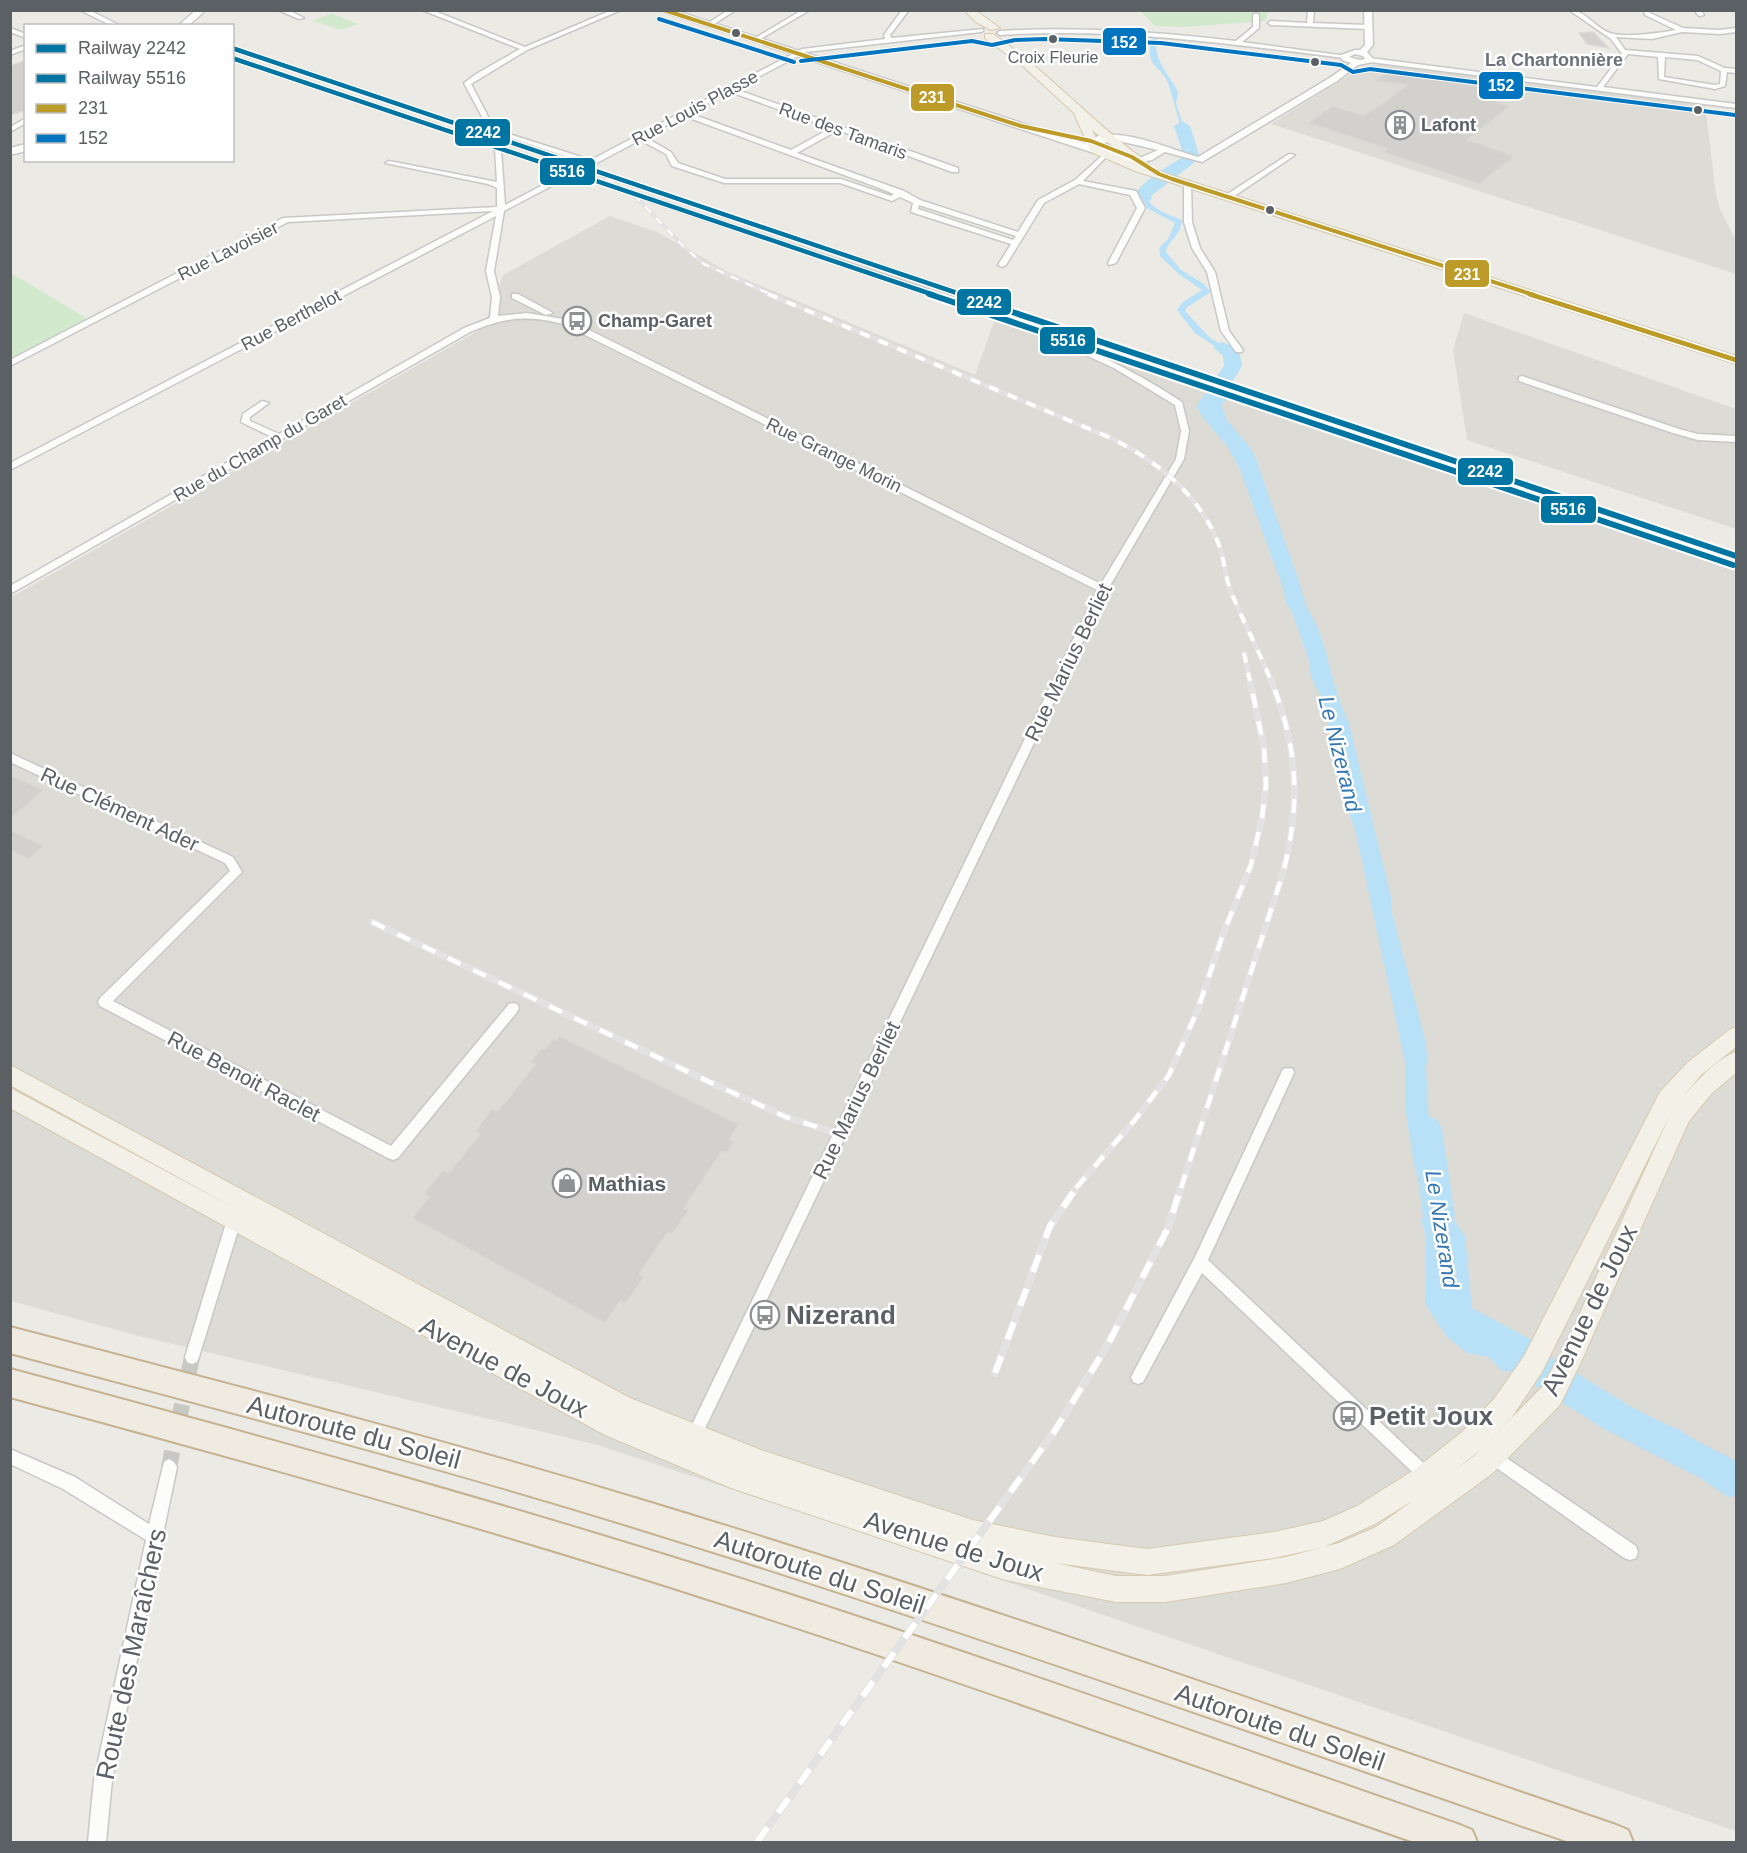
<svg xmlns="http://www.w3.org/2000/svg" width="1747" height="1853" font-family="Arial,sans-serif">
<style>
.industrial{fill:#dddbd6}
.green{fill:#d3e9ce}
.water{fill:#b8e0f7}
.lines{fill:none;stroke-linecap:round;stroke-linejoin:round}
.river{fill:#b8e0f7;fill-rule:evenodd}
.building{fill:#d2d1ce;stroke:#dcd9d4;stroke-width:1.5}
.minor-tunnel{stroke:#c8c8c5;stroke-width:16;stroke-dasharray:16 8;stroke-linecap:butt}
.minor-casing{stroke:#c8c8c8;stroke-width:3}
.tertiary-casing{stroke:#c8c8c8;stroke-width:3}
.secondary-casing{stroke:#c9c9c9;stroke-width:3}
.primary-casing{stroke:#d6cab1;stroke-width:2}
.motorway-casing{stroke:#c4b292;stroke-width:4}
.minor{fill:#fcfcfb;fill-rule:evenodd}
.tertiary{fill:#fcfcfb;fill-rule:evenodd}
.secondary{fill:#fcfcfb;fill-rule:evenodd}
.primary{fill:#f3f0e7;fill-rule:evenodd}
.motorway{fill:#efebe0;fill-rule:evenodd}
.rail-far3-casing{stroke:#e3e2e2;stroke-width:4}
.rail-far2-casing{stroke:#e3e2e2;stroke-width:5}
.rail-far1-casing{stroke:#e3e2e2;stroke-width:7}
.rail-casing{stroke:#e3e2e2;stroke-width:8}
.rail-far3{stroke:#fff;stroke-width:2;stroke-dasharray:8;stroke-linecap:butt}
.rail-far2{stroke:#fff;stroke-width:4;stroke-dasharray:10;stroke-linecap:butt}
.rail-far1{stroke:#fff;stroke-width:4.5;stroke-dasharray:14;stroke-linecap:butt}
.rail{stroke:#fff;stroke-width:6;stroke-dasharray:18;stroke-linecap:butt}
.bus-1-far1-casing{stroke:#fff;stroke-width:6}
.bus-1-casing{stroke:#fff;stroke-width:8}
.bus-2-casing{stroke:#fff;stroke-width:6}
.bus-1-far1{stroke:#bc9b28;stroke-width:4}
.bus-1{stroke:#bc9b28;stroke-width:4.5}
.bus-2{stroke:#0075bf;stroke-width:4}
.rail-1-far1-casing{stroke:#fff;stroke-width:7}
.rail-1-casing{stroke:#fff;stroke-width:10}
.rail-2-far1-casing{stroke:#fff;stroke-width:7}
.rail-2-casing{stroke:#fff;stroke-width:10}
.rail-1-far1{stroke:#0075a1;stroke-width:4.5}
.rail-1{stroke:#0075a1;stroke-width:6}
.rail-2-far1{stroke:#0075a1;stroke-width:4.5}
.rail-2{stroke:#0075a1;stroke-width:6}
.bus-dot{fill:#5b6065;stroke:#fff;stroke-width:2}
.labels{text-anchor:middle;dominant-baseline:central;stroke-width:5;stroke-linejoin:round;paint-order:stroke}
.far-bus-label{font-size:16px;fill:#5b6065;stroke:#fff}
.far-neighbourhood-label{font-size:18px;font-weight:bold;fill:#6c7277;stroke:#fff}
.far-street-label{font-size:18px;fill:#5b6065;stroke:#fff}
.far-poi-label{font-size:18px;font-weight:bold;fill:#5b6065;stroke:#fff;text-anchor:start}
.street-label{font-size:21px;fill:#5b6065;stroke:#fff}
.poi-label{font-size:21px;font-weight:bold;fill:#5b6065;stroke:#fff;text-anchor:start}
.water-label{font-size:22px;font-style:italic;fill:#3477b2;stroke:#fff}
.near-street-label{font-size:26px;fill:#5b6065;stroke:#fff}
.near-poi-label{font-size:26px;font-weight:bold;fill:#5b6065;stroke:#fff;text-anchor:start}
.line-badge{stroke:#fff;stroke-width:2}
.badge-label{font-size:16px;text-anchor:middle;font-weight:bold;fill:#fff}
</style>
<rect width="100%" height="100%" fill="#eceae5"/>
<!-- industrial -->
<path class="industrial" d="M1384,64l321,40 11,91 4,14 16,32v33l-465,-150 93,-58z
M610,216l47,16 71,40 247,103 22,-62 238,89 303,98 198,68v1263l-910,-311 -232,-76 -459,-109 -124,-34 -1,-703 473,-270 20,-53z
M1464,313l272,96v120l-269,-89 -14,-90z"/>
<!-- green -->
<path class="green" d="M1140,11h129l-4,10 -80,6 -30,-1z
M331,13l27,11 -16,6 -29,-9z
M11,273l77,46 -77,40z"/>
<!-- water -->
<path class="water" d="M1152,37h5c-5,22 12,37 21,55l-2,11 10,31 3,2 7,17 -1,3 -7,-2 2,-1c-9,-22 -14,-45 -21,-67 -8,-24 -25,-15 -17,-49z
M1157,176l11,4 -23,14c6,16 22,20 37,26 -1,16 -14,20 -16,32l15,18 23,14 7,8 -25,16v4l24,26 27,15 3,12 -11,15 -5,-2 2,-14 3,-4 -1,-5 -33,-22 -18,-23 6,-8 19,-12 -22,-15 -20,-19 -1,-8 9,-9 7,-16 -28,-15 -8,-14z
M1210,390l8,6 9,3 -7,7c7,21 26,31 35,50l47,134c1,16 13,29 18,43 10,29 15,62 29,90l42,174v12l34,130 3,20 -2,7 6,109 13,31 20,30 7,72 67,36 -11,29 -26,-2 -13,-14 -22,-4 -20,-16 -22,-33 1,-65 -5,-19 6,-7 -1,-14h-3l-9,-35 -9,-58v-44l-49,-229 -14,-42 -19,-91 -12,-22 -2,-17 -17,-49 -6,-9 -2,-12 -45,-124 -12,-21 -27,-32 -3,-8z
M1654,1419l24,10 58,39v30l-4,-3 -3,3 -85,-59z"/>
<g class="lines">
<!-- river -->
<path class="river" d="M1182,121l8,5 10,32 -49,38 1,2 -2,3h-12l-4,-6c12,-17 32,-27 50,-39l-10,-30z
M1223,342l16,8 3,16 -22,35 9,25 -3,4h-14l-12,-29 24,-35 -1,-10 -9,-8 2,-4z
M1427,1116l11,4 4,9 13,87 -5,10 -11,4 -11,-4 -5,-10 -11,-87 4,-9z
M1511,1335l12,5 105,65 108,56v35l-132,-67 -105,-67 -5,-11 5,-11z"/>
</g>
<!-- building -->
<path class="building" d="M1593,32l16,16 -22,-4 -8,-11z
M26,60v50l-16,5v-49z
M1391,70l62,8 -1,2 33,9 3,10 22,7 -43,34 48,16 -36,28 -97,-32 5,-3 -79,-26 25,-17 31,10 44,-31 -34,-4z
M10,775l34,15 -34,29z
M10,830l19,9 15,7 -15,13 -19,-9z
M559,1036l180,88 -10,15 5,3 -7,11 -5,-2 -38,57 5,2 -17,24 -4,-2 -29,42 5,3 -18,26 -5,-3 -16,23 -193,-105 17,-21 -5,-4 19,-23 6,3 31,-39 -5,-3 17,-22 6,2 37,-46 -5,-3 12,-14 3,1 9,-11 2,2z"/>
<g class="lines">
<!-- minor-tunnel -->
<path class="minor-tunnel" d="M169,1467l23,-110"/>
<!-- minor casing -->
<g class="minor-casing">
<path id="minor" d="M80,10h9l32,16h-9z
M278,10h10l16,8 -5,1z
M422,10h10l93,37 87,-37h9l-94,40 -56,34 21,40 14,9 85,27 211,-111 83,-10 -1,-4 18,-25h7l-19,25 1,3 92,-9v2l-2,1 -175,20 -71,37 223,79v4h-6l-114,-42 -41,23 107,38 16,9 98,32 20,-32 37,-20 30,-27 2,1v2l-24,25 53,10 9,17 -29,55 -7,2 -1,-2 29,-55 -7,-13 -51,-11 -35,19 -38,62 -4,2 -4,-2 13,-21 -100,-32 2,-9 -13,-6 -8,4 -52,-18h-116l-52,-17 -6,-12 -26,-14 -45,24h-6l-87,-29 -15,-9 -23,-43 12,-9 44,-25zM730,92l101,36 -40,22 -102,-37zM684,116l190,70 20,8 -3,2 -50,-17h-116l-47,-16 -7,-11 -26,-15zM919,205l97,31 -3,4 -95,-31z
M728,10h8l-25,16h-4v-2z
M802,10h8l-53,31 -5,-1z
M1308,10h6l-1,13 54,2 3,2 -3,2 -96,-4 -3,-2 3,-2 36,2z
M1569,10c17,0 26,18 41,23 15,5 50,0 66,-3l-31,-15 -1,-5h6v3l33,15 37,2 16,-2v4l-16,2 -38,-2 -30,7 -36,-2 9,13 73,6 27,12 11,1v4l-9,-1 -2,14 -10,3 -56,-10 -1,-22 -30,-3 -25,33 133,17v4l-366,-46 -3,-2 3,-2 227,29 25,-33 -11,-15zM1665,57l32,3 24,11 -1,13 -5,1 -51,-8z
M1694,10h7l3,5 -5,1z
M1256,13l3,2v13l-17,14 105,14 -3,2c-115,-14 -228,-31 -344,-23l-3,-2 3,-2c79,-5 157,1 236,10l17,-14v-12z
M10,28l16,6v4l-16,-6z
M26,45v4l-16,6v-4z
M26,118v5l-16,9v-5z
M495,149l6,1 4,55 64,-34 7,2 -72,38 -10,60 6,26 -2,19 29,-3 42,7 532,264 75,-125 5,-28 -6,-26 -61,-37 -68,-31 -69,-26 -334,-112 7,-2c80,27 161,54 241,80 101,33 202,66 291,125l7,29 -5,28 -76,130 -411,856 -5,3 -5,-3 -3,-5 3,-5 410,-845 -534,-266c-36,-9 -59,-7 -93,8l-460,262v-8l262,-149 -31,-15 2,-8 19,-13 7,2 -19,14v4l29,13 185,-106 26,-10 2,-21 -6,-26 10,-55 -486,254v-7l483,-252 -205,11 -278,144v-6l273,-142 214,-11v-19l-9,-4 -103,-21 4,-2 108,21z
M1289,154l6,1 -65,44 -7,-2z
M1184,182l7,2 1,38 8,26 15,24 14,59 14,19 -1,2h-6l-15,-21 -14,-59 -15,-24 -8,-26z
M512,294h6l35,19 -7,2 -34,-17z
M1522,376l157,53 19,5 38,2v6l-38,-2 -25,-7 -154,-52v-4z
M10,753l223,104 9,15 -129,129 278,145 118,-142 4,-1 4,1 2,4 -2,4 -119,146 -5,2 -5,-2 -288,-152 -2,-4 2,-4 130,-127 -5,-8 -215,-101z
M1288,1068l5,1 1,4 -86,187 225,212 3,5 -3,5 -5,3 -5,-3 -221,-209 -59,109 -5,2 -5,-2 -2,-5 64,-120 88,-188z
M238,1211l5,2 2,4 -5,7 -41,133 -2,5 -5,2 -5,-2 -2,-5 42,-137 2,-4z
M1489,1446l147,100 2,6 -2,6 -6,2 -6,-2 -140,-99 -3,-5 3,-5z
M10,1449l65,28 74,47 15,-62 5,-3 5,3 3,5 -65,313 -6,62h-18l6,-62 52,-240 -83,-51 -53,-25z"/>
</g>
<!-- tertiary casing -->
<g class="tertiary-casing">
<path id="tertiary" d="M1364,10h8l1,35 -6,7 7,8 -1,2 -15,3 -21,16 -135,81 -37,-10 -13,8 -17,3 -34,-8 4,-3 37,5 16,-7 -39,-9 -28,3 -4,-3c27,-18 82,8 111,16l133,-80 20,-14 -9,-3 -1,-5 14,-5h5l5,-5zM1355,54l8,2 2,3 -5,1 -11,-3z"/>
</g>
<!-- secondary casing -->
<g class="secondary-casing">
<path id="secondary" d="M196,10h10l-18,16h-10z
M658,10h15l413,134 -8,-5 9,-2 50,20 -5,3 -33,-11v3h-8z
M26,144v7l-16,4v-7z"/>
</g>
<!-- primary casing -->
<g class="primary-casing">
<path id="primary" d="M964,10h11l25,18 -9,2 -15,-8z
M985,34h8c55,37 98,88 153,127l2,2 -5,3 593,190v8l-601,-193 -44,-19 -17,-39 -49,-45 -40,-30zM1092,130l42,33 -34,-15z
M1736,1027v20l-35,28 -27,33c15,-18 40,-49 62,-56v21l-24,20 -23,28 -109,243 -20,41 -67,68 -99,72 -54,24 -54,14 -121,19h-49l-111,-22 -274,-92 -128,-54 -593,-326v-20l232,124 -232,-127v-20l620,333 131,52 212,70 82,17 92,12 127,-17 49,-11 34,-15 57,-36 48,-38 32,-33 30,-43 136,-264 27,-29 42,-33zM1670,1115l-106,233 -22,39 -67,68 -21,16 26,-21 32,-33 30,-45zM1414,1500l-38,27 -37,16 -53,14 -121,19h-49l-122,-26 61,13 92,12 127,-17 50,-11 51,-23z"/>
</g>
<!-- motorway casing -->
<g class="motorway-casing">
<path id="motorway" d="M10,1327c210,55 420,109 628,172 329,99 653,215 978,326l12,5 5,12h-64c-308,-106 -615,-216 -926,-312 -209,-65 -421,-120 -633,-177z
M10,1369c237,64 473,128 706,202 250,79 496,168 744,254l12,5 5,12h-63c-233,-81 -465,-166 -700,-241 -232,-75 -468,-140 -704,-204z"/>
</g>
<!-- minor -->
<use href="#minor" class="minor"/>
<!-- tertiary -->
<use href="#tertiary" class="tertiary"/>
<!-- secondary -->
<use href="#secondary" class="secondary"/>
<!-- primary -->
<use href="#primary" class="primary"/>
<!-- motorway -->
<use href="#motorway" class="motorway"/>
<!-- rail-far3 casing -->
<g class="rail-far3-casing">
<path id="rail-far3" d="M577,166l34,15 24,15 50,52 19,16 68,31"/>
</g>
<!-- rail-far2 casing -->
<g class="rail-far2-casing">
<path id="rail-far2" d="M768,294l343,144c46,23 89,57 108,107 5,14 6,30 11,44 12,31 29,61 41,92
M1244,653l6,28"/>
</g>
<!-- rail-far1 casing -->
<g class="rail-far1-casing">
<path id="rail-far1" d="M372,922l344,163 70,32 41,13
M1076,1188l58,-67 35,-46 29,-66 25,-75 28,-69 11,-47 4,-32 -2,-38 -14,-68
M1181,1188l102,-315c18,-70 15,-126 -12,-193"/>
</g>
<!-- rail casing -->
<g class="rail-casing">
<path id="rail" d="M995,1373l55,-147 27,-39
M757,1842l299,-413 51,-83 61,-118 13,-41"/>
</g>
<!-- rail-far3 -->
<use href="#rail-far3" class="rail-far3"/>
<!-- rail-far2 -->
<use href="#rail-far2" class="rail-far2"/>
<!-- rail-far1 -->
<use href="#rail-far1" class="rail-far1"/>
<!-- rail -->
<use href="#rail" class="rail"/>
<!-- bus-1-far1 casing -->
<g class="bus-1-far1-casing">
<path id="bus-1-far1" d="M664,10l357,116 70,15 41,16 27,17 13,5 362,116"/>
</g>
<!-- bus-1 casing -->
<g class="bus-1-casing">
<path id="bus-1" d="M1529,294l207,66"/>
</g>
<!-- bus-2 casing -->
<g class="bus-2-casing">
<path id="bus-2" d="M659,19l135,43
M801,61l171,-20 20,4 23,-5 30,-1 116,4 180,22 12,7 17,-3 365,46"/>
</g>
<!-- bus-1-far1 -->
<use href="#bus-1-far1" class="bus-1-far1"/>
<!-- bus-1 -->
<use href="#bus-1" class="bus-1"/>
<!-- bus-2 -->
<use href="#bus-2" class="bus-2"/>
<!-- rail-1-far1 casing -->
<g class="rail-1-far1-casing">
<path id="rail-1-far1" d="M232,48l731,247"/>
</g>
<!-- rail-1 casing -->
<g class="rail-1-casing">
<path id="rail-1" d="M959,294l777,262"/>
</g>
<!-- rail-2-far1 casing -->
<g class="rail-2-far1-casing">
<path id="rail-2-far1" d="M232,58l702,237"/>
</g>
<!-- rail-2 casing -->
<g class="rail-2-casing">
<path id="rail-2" d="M929,294l804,271"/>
</g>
<!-- rail-1-far1 -->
<use href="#rail-1-far1" class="rail-1-far1"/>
<!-- rail-1 -->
<use href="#rail-1" class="rail-1"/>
<!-- rail-2-far1 -->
<use href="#rail-2-far1" class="rail-2-far1"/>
<!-- rail-2 -->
<use href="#rail-2" class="rail-2"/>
</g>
<!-- icons -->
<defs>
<g id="building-ring" transform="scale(1.5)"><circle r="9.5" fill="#fff" stroke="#8e9092" stroke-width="1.5"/><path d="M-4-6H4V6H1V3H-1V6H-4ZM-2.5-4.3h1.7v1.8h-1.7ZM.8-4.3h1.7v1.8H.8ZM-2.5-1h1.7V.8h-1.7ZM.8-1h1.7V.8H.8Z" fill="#8e9092"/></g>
<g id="bus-ring" transform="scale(1.5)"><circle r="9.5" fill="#fff" stroke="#8e9092" stroke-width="1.5"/><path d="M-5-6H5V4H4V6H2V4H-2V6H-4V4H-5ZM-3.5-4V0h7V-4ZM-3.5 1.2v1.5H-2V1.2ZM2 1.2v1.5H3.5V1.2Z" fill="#8e9092"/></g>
<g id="shop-ring" transform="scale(1.5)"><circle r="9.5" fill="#fff" stroke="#8e9092" stroke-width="1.5"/><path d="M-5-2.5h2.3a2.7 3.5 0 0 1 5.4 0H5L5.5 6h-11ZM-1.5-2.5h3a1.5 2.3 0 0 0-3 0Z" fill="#8e9092"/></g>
</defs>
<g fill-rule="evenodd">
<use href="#building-ring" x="1400" y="125"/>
<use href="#bus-ring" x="577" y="321"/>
<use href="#shop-ring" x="567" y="1183"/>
<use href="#bus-ring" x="765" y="1315"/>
<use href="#bus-ring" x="1348" y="1416"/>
</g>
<!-- markers -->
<g class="bus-dot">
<circle cx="736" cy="33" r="5"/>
<circle cx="1053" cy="39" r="5"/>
<circle cx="1315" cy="62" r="5"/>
<circle cx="1698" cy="110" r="5"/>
<circle cx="1270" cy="210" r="5"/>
</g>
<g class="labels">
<!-- far-bus labels -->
<g class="far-bus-label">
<text x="1053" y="57">Croix Fleurie</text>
</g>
<!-- far-neighbourhood labels -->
<g class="far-neighbourhood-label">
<text x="1554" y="60">La Chartonnière</text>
</g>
<!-- far-street labels -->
<g class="far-street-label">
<text transform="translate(695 108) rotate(-28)">Rue Louis Plasse</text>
<text transform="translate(843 131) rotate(20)">Rue des Tamaris</text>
<text transform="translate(228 251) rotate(-27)">Rue Lavoisier</text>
<text transform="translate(291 320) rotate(-28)">Rue Berthelot</text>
<text transform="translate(260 448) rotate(-30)">Rue du Champ du Garet</text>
<text transform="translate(834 455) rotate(26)">Rue Grange Morin</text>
</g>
<!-- far-poi labels -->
<g class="far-poi-label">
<text x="1421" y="125">Lafont</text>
<text x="598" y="321">Champ-Garet</text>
</g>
<!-- street labels -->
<g class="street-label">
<text transform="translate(1068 662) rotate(-64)">Rue Marius Berliet</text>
<text transform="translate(120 809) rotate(25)">Rue Clément Ader</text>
<text transform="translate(244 1076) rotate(28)">Rue Benoit Raclet</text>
<text transform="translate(856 1100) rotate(-64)">Rue Marius Berliet</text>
</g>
<!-- poi labels -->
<g class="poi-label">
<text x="588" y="1183">Mathias</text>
</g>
<!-- water labels -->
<g class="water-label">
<text transform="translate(1340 754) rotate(76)">Le Nizerand</text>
<text transform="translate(1442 1229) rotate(81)">Le Nizerand</text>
</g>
<!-- near-street labels -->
<g class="near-street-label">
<text transform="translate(1589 1310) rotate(-64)">Avenue de Joux</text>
<text transform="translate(504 1367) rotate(28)">Avenue de Joux</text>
<text transform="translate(354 1432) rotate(15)">Autoroute du Soleil</text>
<text transform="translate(954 1546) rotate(17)">Avenue de Joux</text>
<text transform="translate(820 1572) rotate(18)">Autoroute du Soleil</text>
<text transform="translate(131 1654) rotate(-78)">Route des Maraîchers</text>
<text transform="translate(1280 1727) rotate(19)">Autoroute du Soleil</text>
</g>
<!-- near-poi labels -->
<g class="near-poi-label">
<text x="786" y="1315">Nizerand</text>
<text x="1369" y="1416">Petit Joux</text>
</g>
</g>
<g class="line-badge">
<rect x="1102" y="27" width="45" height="29" rx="6" fill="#0075bf"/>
<rect x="1478" y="71" width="46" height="29" rx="6" fill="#0075bf"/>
<rect x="910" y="83" width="45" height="29" rx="6" fill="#bc9b28"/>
<rect x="454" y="118" width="57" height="29" rx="6" fill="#0075a1"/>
<rect x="539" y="157" width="57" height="29" rx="6" fill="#0075a1"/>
<rect x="1444" y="259" width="46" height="29" rx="6" fill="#bc9b28"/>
<rect x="956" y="288" width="56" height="28" rx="6" fill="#0075a1"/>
<rect x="1039" y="326" width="57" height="29" rx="6" fill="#0075a1"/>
<rect x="1457" y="457" width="57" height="29" rx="6" fill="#0075a1"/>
<rect x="1540" y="495" width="57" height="29" rx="6" fill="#0075a1"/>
</g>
<g class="badge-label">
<text x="1124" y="48">152</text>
<text x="1501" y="91">152</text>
<text x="932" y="103">231</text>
<text x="483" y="138">2242</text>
<text x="567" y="177">5516</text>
<text x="1467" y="280">231</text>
<text x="984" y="308">2242</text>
<text x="1068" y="346">5516</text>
<text x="1485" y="477">2242</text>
<text x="1568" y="515">5516</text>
</g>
<!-- border -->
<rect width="1747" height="1853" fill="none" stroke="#5b6065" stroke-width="24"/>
<!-- legend -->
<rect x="24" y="24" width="210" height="138" fill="#ffffff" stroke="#bdbfc1" stroke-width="1.5"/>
<rect x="36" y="44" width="30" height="9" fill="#0075a1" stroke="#bdbfc1" stroke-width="1.5"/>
<text x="78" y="54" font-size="18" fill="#5b6065">Railway 2242</text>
<rect x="36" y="74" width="30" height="9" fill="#0075a1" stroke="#bdbfc1" stroke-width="1.5"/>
<text x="78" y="84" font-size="18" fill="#5b6065">Railway 5516</text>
<rect x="36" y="104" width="30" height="9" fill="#bc9b28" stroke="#bdbfc1" stroke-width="1.5"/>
<text x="78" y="114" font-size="18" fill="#5b6065">231</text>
<rect x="36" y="134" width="30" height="9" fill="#0075bf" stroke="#bdbfc1" stroke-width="1.5"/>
<text x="78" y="144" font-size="18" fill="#5b6065">152</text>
</svg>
